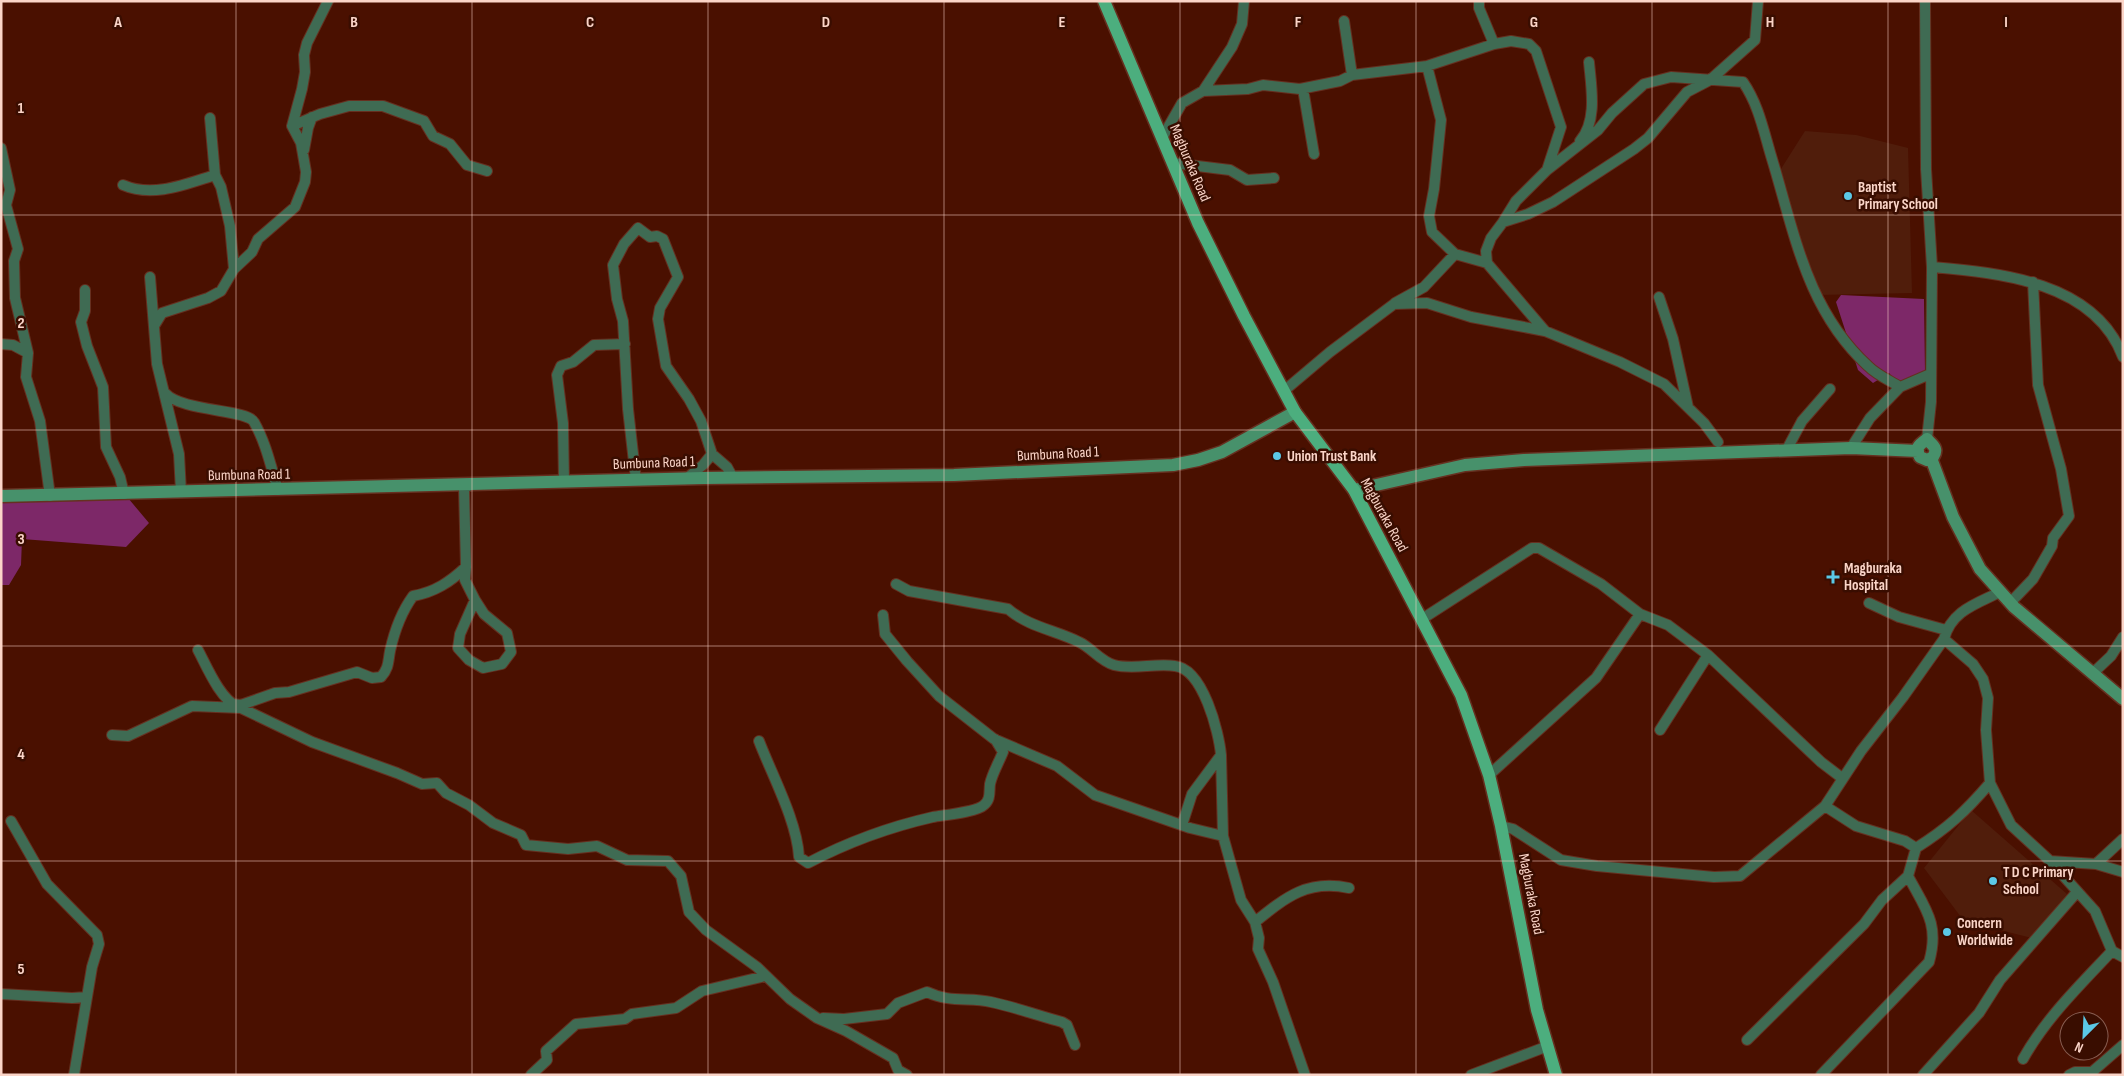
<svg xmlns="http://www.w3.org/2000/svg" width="2124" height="1076" font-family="'Sofia Sans Condensed',sans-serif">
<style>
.built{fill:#501d0b}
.forest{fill:#7d2868}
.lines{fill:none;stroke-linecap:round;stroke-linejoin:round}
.street-casing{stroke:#663020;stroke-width:12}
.secondary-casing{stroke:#663020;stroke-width:15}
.primary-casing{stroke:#663020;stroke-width:15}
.street{stroke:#3f6b53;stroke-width:10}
.secondary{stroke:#47916b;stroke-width:12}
.primary{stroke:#4cae7e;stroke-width:12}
.grid{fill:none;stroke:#fbd5c8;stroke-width:1;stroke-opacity:0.55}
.poi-dot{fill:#5bc8e6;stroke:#390d00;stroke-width:2}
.labels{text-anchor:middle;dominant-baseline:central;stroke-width:5;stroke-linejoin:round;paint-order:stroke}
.street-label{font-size:15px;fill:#fbd5c8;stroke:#390d00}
.poi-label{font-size:15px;font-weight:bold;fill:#fbd5c8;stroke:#390d00;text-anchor:start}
.grid-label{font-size:16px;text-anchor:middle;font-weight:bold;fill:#fbd5c8;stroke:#390d00;stroke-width:5;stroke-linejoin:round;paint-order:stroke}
</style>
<rect width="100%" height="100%" fill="#4a1000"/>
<!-- built -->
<path class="built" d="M1805,131l51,4 52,13 4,145 -94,2 -39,-123z
M1971,810l96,84 -35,44 -68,-17 -40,-53z"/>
<!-- forest -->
<path class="forest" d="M1841,295l83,4 1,73 -28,11 -8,-10 -16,10 -15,-13 -22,-68z
M128,498l21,25 -23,24 -104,-8 -1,26 -12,20h-8v-84z"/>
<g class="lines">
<!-- street casing -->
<g class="street-casing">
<path id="street" d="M1479,1v7l15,36
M1925,1l1,168 6,98 -1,135 -4,37
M1344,21l8,54
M1427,66l14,54 -7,69 -5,27 3,16 23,22 32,9
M1303,89l11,65
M1203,91l45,-2 15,-4 37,4 40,-8 12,-6 75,-9 67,-22 17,-3 18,3 7,7 25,76 -14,43
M210,118l5,57 6,12 9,39 4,43
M292,126l10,-37 3,-17 -1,-17 3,-12 21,-42
M1162,138l20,-35 21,-12 29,-44 10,-23 2,-23
M1580,141c18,-20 11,-55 9,-79
M1,148l9,42 -4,15 12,44 -4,12 1,37 13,55 -2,24 14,44 10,75
M304,150l4,-22 4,-11
M1173,163l57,7 17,10 27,-2
M123,185c30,13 63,-1 92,-10
M1503,222l13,-21 31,-31 51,-40 14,-17 32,-29 27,-7 72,5c16,23 21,51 29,77 23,76 35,151 96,207 9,9 21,14 32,21
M1932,267c69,6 163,15 191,90
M150,277l7,87 22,90 2,38
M85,290v21l-4,11 6,24 16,41 3,60 14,30 4,17
M1659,297l14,42 15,68
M1395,303l29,-16 31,-33
M154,326l8,-13 46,-15 13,-7 13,-22 18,-17 6,-13 37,-32 10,-25 1,-10 -5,-29 -9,-17 28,-12 29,-8h34l41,15 9,15 17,8 17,21 20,6
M1545,331l-58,-68 -1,-12 5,-13 12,-16 25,-8 25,-12 81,-53 14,-11 39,-46 23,-12 45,-40 3,-39
M1,344l12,1 15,8
M1285,390l45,-38 64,-48 33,-1 44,14 74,14 75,31 44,22 40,39 14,19
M165,393c17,19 82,16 89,29 12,21 17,45 24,68
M1851,448l19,-30 30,-31 30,-13
M1786,451l16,-30 28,-32
M712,454l15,13 6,11
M636,480l-8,-71 -5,-88 -6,-22 -4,-34 11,-21 14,-16 12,9 7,-1 6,3 15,38 -18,31 -2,11 8,47 23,33 12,22 11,33 -9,11 -17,14
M564,482l-1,-59 -6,-48 4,-9 12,-4 21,-17 31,-1
M466,567l-2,-79 7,-3
M896,584l13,7 99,18c21,18 47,21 71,33 13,6 21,19 35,23 19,5 41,-2 61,1 28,3 44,66 46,89l-29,39 -10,31
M1869,603l30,14 47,13
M2010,603l23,-24 19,-33 1,-8 16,-22 -8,-47 -23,-84 -5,-103
M883,615l2,19 22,27 32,35 55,43 63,27 38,29 95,33 33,8 18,64 14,22 4,16 -1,11 15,33 32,93
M1422,619l110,-71h7l62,36 39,30
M1944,639l29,25 10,15 5,19 -2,32 4,53 21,42 39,36 45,50 17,40 11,6
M198,650c9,17 22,49 40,57
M2093,673l18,-17 12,-19
M233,704l8,1 34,-12 14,-1 68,-20 15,6 9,-1c8,-9 7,-15 9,-26 4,-18 12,-40 23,-55 22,-4 37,-14 53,-29l-1,13 10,20 9,14 23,19 4,19 -9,12 -19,4 -14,-8 -11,-12 2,-14 15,-34
M1660,730l48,-75
M112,735l16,1 64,-30 49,2 71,34 85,31 25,11 15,-1 9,10 23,12 24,18 28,12 5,10 42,4 29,-3 30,14 41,1 13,15 8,36 17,18 51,37 33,32 27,19 29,13 47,27 5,12 9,5
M759,741c13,34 38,80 40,116l9,6c40,-21 81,-36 125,-46 11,-2 44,-5 51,-12 7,-6 5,-13 6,-21 2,-10 9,-22 13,-32l-8,-13
M1221,755l2,81
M1489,775l107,-97 44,-64 28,11 40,30 113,107 21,16
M1825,806l31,20 49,15 11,7
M11,821l36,63 50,51 2,9 -7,23 -18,108
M1501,826l12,3 48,31 36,6 117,11 26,-1 85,-70 36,-55 42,-54 41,-58c7,-28 32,-35 56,-47
M2050,861l46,3 27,8
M2096,864l27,-25
M1255,922c31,-25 53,-43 94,-34
M1,994l71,4 15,-1
M823,1018l21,1 43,-5 11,-11 29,-11c23,11 42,5 64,10 24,5 48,14 71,20l5,3 8,20
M1747,1040l117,-116 18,-24 26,-24 8,-28c32,-20 49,-36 74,-65
M2023,1059c23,-41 57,-74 89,-108
M531,1075l16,-15 -1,-9 30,-27 49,-5 7,-5 44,-6 26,-17 63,-15
M1471,1075l77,-29
M1821,1075l108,-113c11,-38 -4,-54 -21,-86
M1923,1075l56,-62 21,-33 77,-88
M2069,1075l6,-3h17l31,-27"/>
</g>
<!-- secondary casing -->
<g class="secondary-casing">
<path id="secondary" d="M1927,439c5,6 12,9 6,18l-6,3 -7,-3c-6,-9 0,-13 7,-18z
M1931,458l22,59 27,52 34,38 109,92
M1354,490l111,-25 59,-5 327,-12 67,3
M1,496l703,-18 250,-3 219,-10 25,-5 24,-8 73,-40"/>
</g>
<!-- primary casing -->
<g class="primary-casing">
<path id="primary" d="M1104,1l94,222 46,93 51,96 59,78 107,205 28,80 12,51 36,184 19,65"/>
</g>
<!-- street -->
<use href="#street" class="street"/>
<!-- secondary -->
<use href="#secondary" class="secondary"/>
<!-- primary -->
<use href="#primary" class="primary"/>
</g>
<!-- grid -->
<path class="grid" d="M236,1v1074M472,1v1074M708,1v1074M944,1v1074M1180,1v1074M1416,1v1074M1652,1v1074M1888,1v1074M1,215h2122M1,430h2122M1,646h2122M1,861h2122"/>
<!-- markers -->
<g class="poi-dot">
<circle cx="1848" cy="196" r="5"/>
<circle cx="1277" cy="456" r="5"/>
<path d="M1830.5 569.5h5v5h5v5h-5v5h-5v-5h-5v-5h5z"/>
<circle cx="1993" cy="881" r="5"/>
<circle cx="1947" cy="932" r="5"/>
</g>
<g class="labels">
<!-- street labels -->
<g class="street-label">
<text transform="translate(1190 163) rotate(67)">Magburaka Road</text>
<text transform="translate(1058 454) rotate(-3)">Bumbuna Road 1</text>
<text transform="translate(654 463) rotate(-2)">Bumbuna Road 1</text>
<text transform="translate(249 475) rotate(-1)">Bumbuna Road 1</text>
<text transform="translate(1384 515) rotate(61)">Magburaka Road</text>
<text transform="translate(1531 894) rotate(79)">Magburaka Road</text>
</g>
<!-- poi labels -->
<g class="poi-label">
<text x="1858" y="187">Baptist<tspan x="1858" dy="17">Primary School</tspan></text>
<text x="1287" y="456">Union Trust Bank</text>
<text x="1844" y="568">Magburaka<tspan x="1844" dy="17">Hospital</tspan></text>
<text x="2003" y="872">T D C Primary<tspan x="2003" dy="17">School</tspan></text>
<text x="1957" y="923">Concern<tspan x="1957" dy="17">Worldwide</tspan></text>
</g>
</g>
<g class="grid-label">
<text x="118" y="27">A</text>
<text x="354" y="27">B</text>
<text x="590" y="27">C</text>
<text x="826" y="27">D</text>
<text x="1062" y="27">E</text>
<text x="1298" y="27">F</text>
<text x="1534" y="27">G</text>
<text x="1770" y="27">H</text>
<text x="2006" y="27">I</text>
<text x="21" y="113">1</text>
<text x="21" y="328">2</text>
<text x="21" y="544">3</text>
<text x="21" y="759">4</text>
<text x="21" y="974">5</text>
</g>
<!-- border -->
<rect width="2124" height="1076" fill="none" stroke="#fbd5c8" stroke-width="5"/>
<!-- north arrow -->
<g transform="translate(2084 1036) rotate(204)"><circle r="24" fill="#390d00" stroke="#875d50"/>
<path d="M0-4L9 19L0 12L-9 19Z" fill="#5bc8e6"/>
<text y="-8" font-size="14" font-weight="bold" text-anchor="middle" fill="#fbd5c8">N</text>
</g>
</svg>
